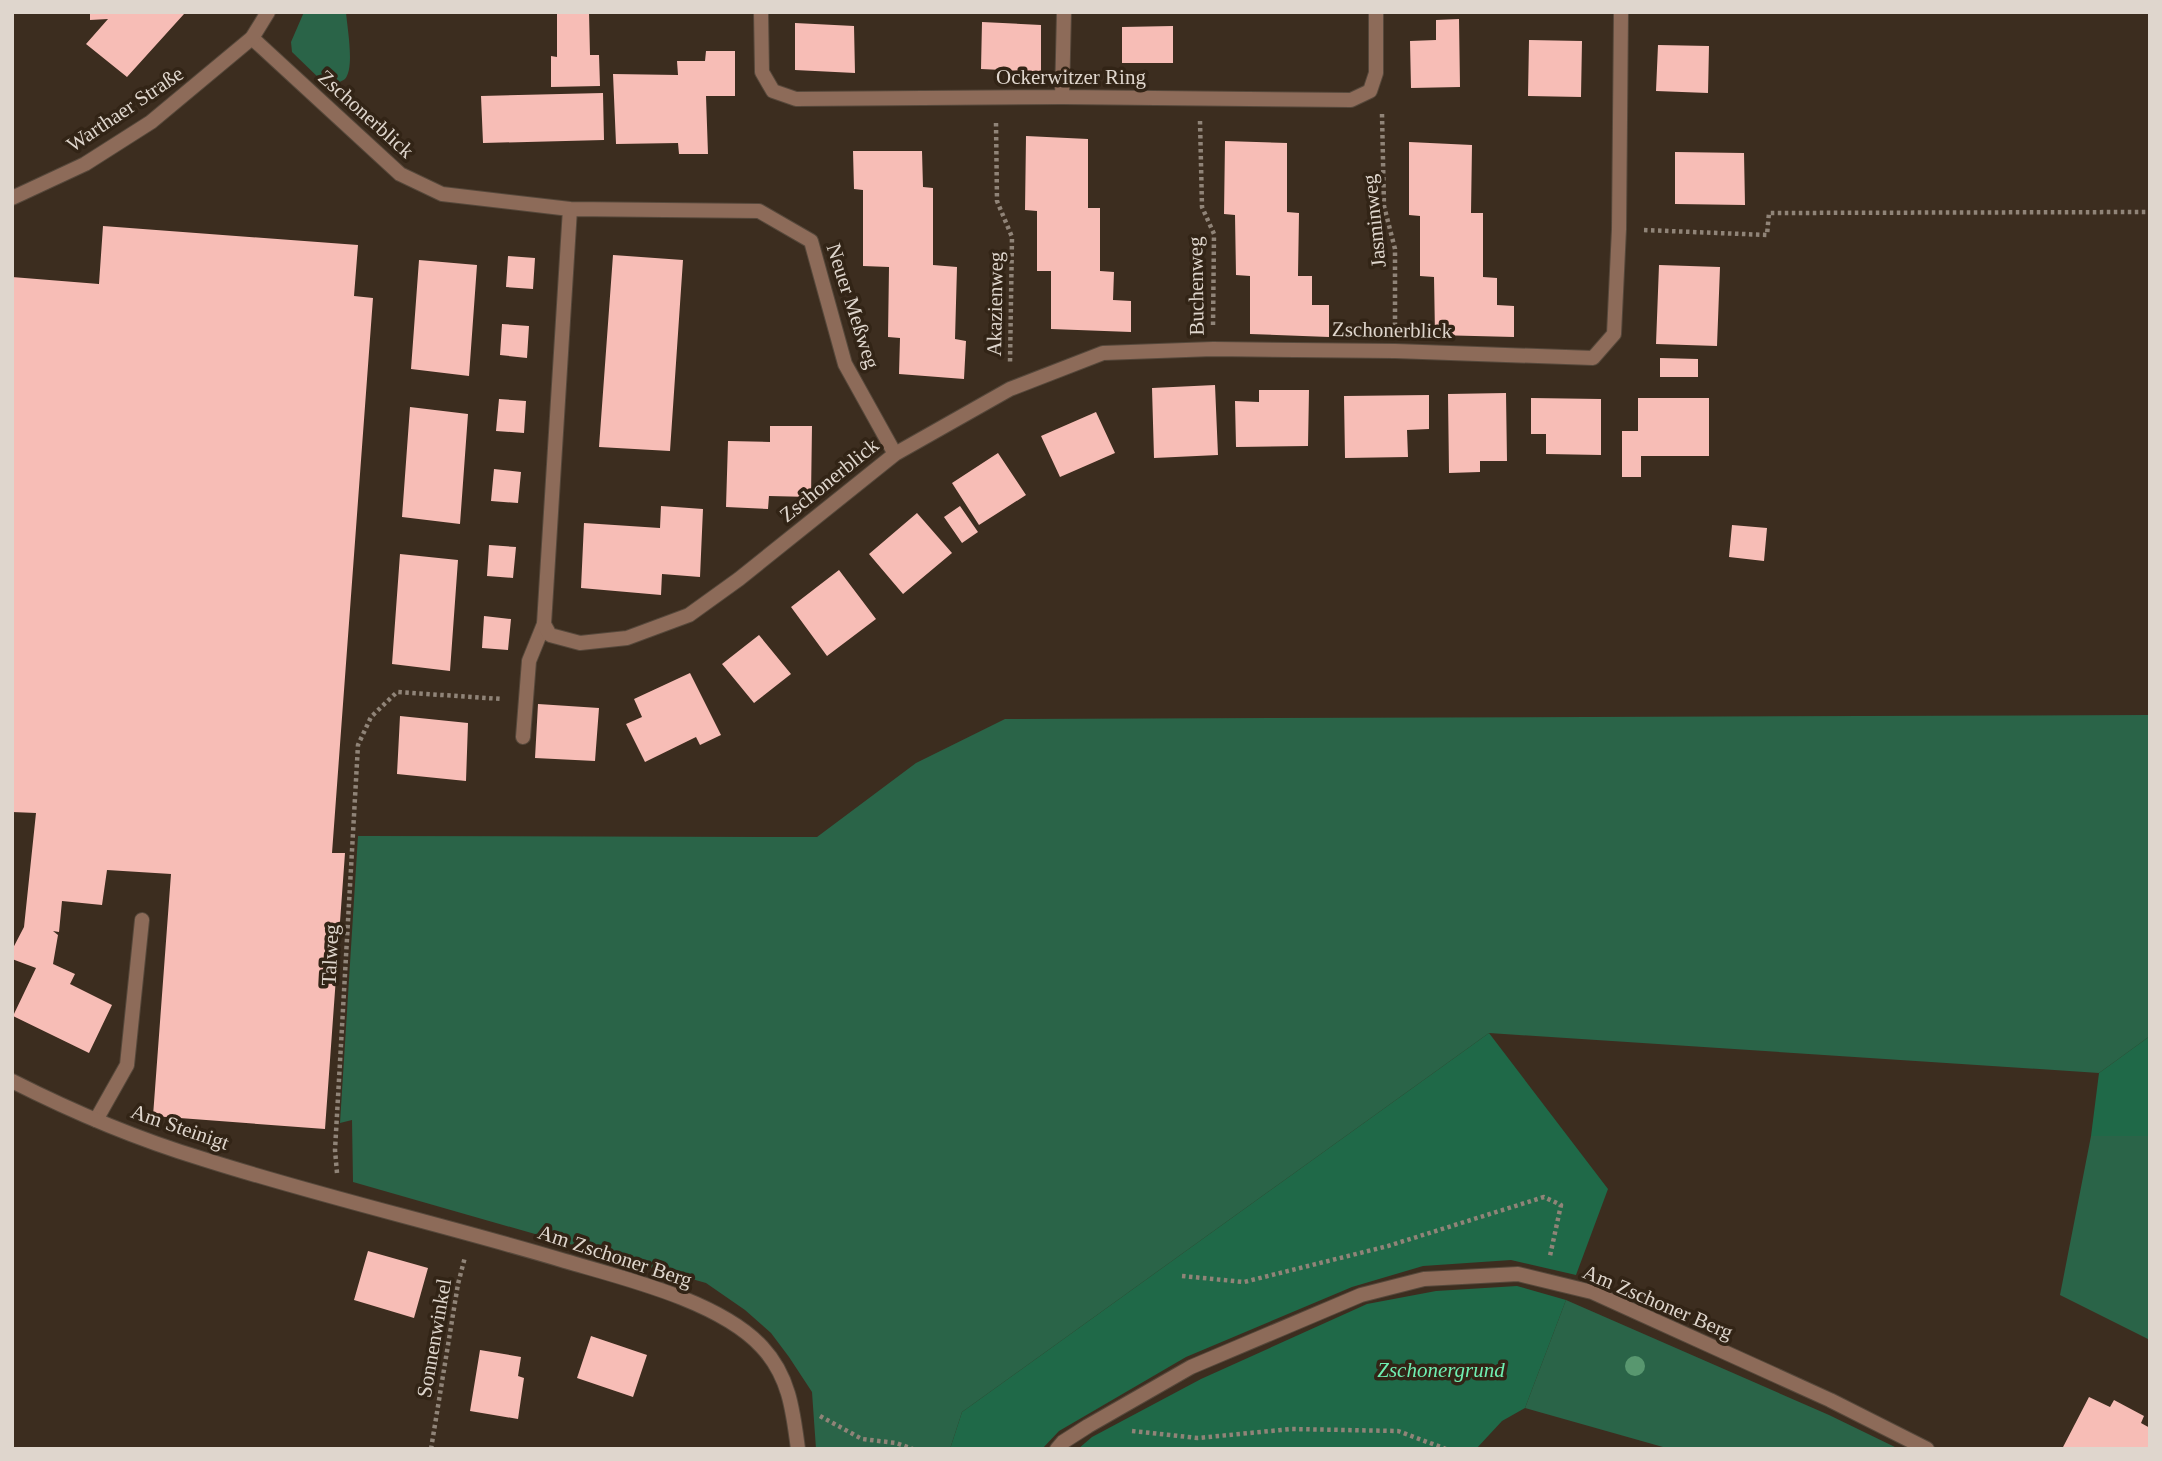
<svg xmlns="http://www.w3.org/2000/svg" width="2162" height="1461" font-family="Georgia,serif">
<style>
.green{fill:#2a6448}
.forest{fill:#1f6948}
.building{fill:#f7bdb6}
.lines{fill:none;stroke-linecap:round;stroke-linejoin:round}
.service-casing{stroke:#56483b;stroke-width:16}
.minor-casing{stroke:#56483b;stroke-width:16}
.tertiary-casing{stroke:#56483b;stroke-width:16}
.path{stroke:#908478;stroke-width:4.5;stroke-dasharray:3.5 3.5;stroke-linecap:butt}
.service{stroke:#8d6b59;stroke-width:14}
.minor{stroke:#8d6b59;stroke-width:14}
.tertiary{stroke:#8d6b59;stroke-width:14}
.tree{fill:#58976f}
.labels{text-anchor:middle;dominant-baseline:central;stroke-width:7;stroke-linejoin:round;paint-order:stroke}
.street-label{font-size:21px;fill:#dfd6cd;stroke:#322416}
.park-label{font-size:21px;font-style:italic;fill:#6feeb1;stroke:#322416}
</style>
<rect width="100%" height="100%" fill="#3c2d1f"/>
<!-- green -->
<path class="green" d="M304,12h42c1,15 9,56 -1,67 -5,4 -11,4 -16,6l-6,-3 -31,-30 -1,-10z
M2149,715l1,321 -51,37 -610,-40 -527,379 -12,37h-134l-4,-57 -23,-35 -18,-24 -26,-23 -39,-27 -353,-101 -1,-62 -12,3 18,-287 459,1 99,-74 89,-44z
M2091,1136h59v204l-90,-45z
M1566,1300l263,115 70,34h-229l-145,-41z"/>
<!-- forest -->
<path class="forest" d="M1489,1033l119,156 -32,86 -65,-15 -88,6 -71,21 -166,70 -127,74 -17,18h-92l12,-37z
M2150,1036v100h-59l8,-63z
M1517,1286l49,14 -41,108 -23,13 -26,28h-398l14,-12 109,-58 166,-75 69,-13z"/>
<!-- building -->
<path class="building" d="M90,12h92l2,2 -57,63 -41,-33 22,-25 -18,1z
M557,12h32l1,43h9l1,31 -49,1v-31l6,1z
M1459,19l1,68 -49,1 -1,-47 26,-1v-20z
M982,22l59,3v47l-60,-3z
M795,23l59,3 1,47 -60,-3z
M1173,26v37h-51v-36z
M1529,40l53,1 -1,56 -53,-1z
M1658,45l51,1 -1,47 -52,-2z
M706,51h29v45h-29l2,58h-29l-1,-11 -62,1 -3,-70 65,1 -1,-14h28z
M603,93l1,47 -121,3 -2,-47z
M1026,136l62,3v69h12v63l14,1 -1,28 18,1v31l-80,-3v-58h-14v-60l-12,-1z
M1225,141l62,2v69l12,1 -1,63h14v29h17v32l-79,-3v-58l-14,-1 -1,-60 -11,-1z
M1409,142l63,3 -1,68h12v64l14,1v27l17,1v31l-79,-2 -1,-58 -14,-1v-60l-11,-1z
M853,151h69l1,36 10,1v77l24,2 -2,72 11,2 -2,38 -65,-5 1,-36 -12,-1 1,-70 -26,-1v-76l-9,-1z
M1675,152l69,1 1,52 -70,-1z
M103,226l255,19 -4,51 19,2 -41,555h13l-20,276 -172,-13 18,-242 -64,-4 -5,35 -40,-4 -3,31 -6,-1 5,4 -5,29 22,10 -5,10 42,21 -23,48 -76,-37 23,-48 -24,-9v-9l12,-23 12,-114 -24,-1v-535l87,7z
M613,255l70,5 -13,191 -71,-4z
M508,256l27,2 -2,31 -27,-2z
M419,260l58,5 -8,111 -58,-7z
M1659,265l61,2 -3,79 -61,-2z
M502,324l27,2 -2,32 -27,-3z
M1660,358l38,1v18h-38z
M1215,385l3,70 -64,3 -2,-70z
M1259,390h50l-1,56 -72,1 -1,-46 24,1z
M1506,393l1,68h-27v11l-31,1 -1,-79z
M1429,395v34l-22,1 1,27 -63,1 -1,-62z
M1531,398l70,1v56l-55,-1v-20h-15z
M1638,398h71v58h-68v21h-19v-46h16z
M499,399l27,2 -2,32 -28,-2z
M410,407l58,7 -8,110 -58,-7z
M1096,412l19,41 -55,24 -19,-41z
M770,426h42l-1,71 -42,-1 -1,13 -42,-2 2,-66 42,1z
M998,453l28,42 -47,30 -27,-42z
M494,469l27,3 -3,31 -27,-2z
M661,506l42,3 -3,68 -38,-3 -1,21 -80,-7 3,-65 76,5z
M960,506l18,26 -16,11 -18,-26z
M917,513l35,40 -49,41 -34,-40z
M1732,525l35,3 -3,33 -35,-4z
M489,545l27,2 -3,31 -26,-2z
M400,554l58,6 -8,111 -58,-7z
M839,570l37,49 -49,37 -36,-49z
M484,616l27,3 -3,31 -26,-2z
M759,635l32,39 -37,29 -32,-39z
M690,673l31,62 -21,10 -4,-8 -51,25 -19,-38 16,-7 -8,-18z
M538,704l61,4 -4,53 -60,-3z
M400,716l68,7 -2,58 -69,-7z
M368,1251l60,17 -14,50 -60,-18z
M591,1336l56,19 -14,42 -56,-19z
M480,1350l41,7 -3,19 6,2 -6,41 -48,-8z
M2089,1397l21,10 4,-7 30,16 -3,7 9,5v21h-88z"/>
<g class="lines">
<!-- service casing -->
<g class="service-casing">
<path id="service" d="M523,737l6,-76 15,-37
M96,1120l31,-55 15,-145"/>
</g>
<!-- minor casing -->
<g class="minor-casing">
<path id="minor" d="M761,12l1,60 11,19 23,8 266,-2 289,3 19,-9 6,-18v-61
M252,38l148,136 42,20 128,15 -26,415 6,11 30,8 47,-5 62,-23 50,-36 156,-125 115,-65 93,-36 110,-4 182,2 198,7 21,-24 5,-105 2,-217
M1062,97l2,-85
M570,209l189,2 52,30 34,123 50,90
M12,1081c61,31 125,58 191,78 119,38 242,66 362,102 58,17 155,40 197,86 27,29 31,63 36,102
M1057,1449l6,-7 25,-16 103,-59 170,-72 63,-16 94,-5 74,18 238,108 97,49"/>
</g>
<!-- tertiary casing -->
<g class="tertiary-casing">
<path id="tertiary" d="M12,198l73,-34 66,-42 101,-84 16,-26"/>
</g>
<!-- path -->
<path class="path" d="M1382,114l2,92 11,43v78
M1200,121l2,86 12,27 -1,93
M996,123l1,78 15,36 -2,126
M1644,230l123,5 2,-22 381,-1
M337,1173l-2,-23 23,-405 13,-28 26,-25 105,7
M1182,1276l62,6 144,-36 156,-49 17,8 -11,51
M820,1416l42,23 34,4 17,6
M1132,1431l66,7 93,-9 107,2 48,18
M431,1449l27,-165 7,-27"/>
<!-- service -->
<use href="#service" class="service"/>
<!-- minor -->
<use href="#minor" class="minor"/>
<!-- tertiary -->
<use href="#tertiary" class="tertiary"/>
</g>
<!-- trees -->
<circle class="tree" cx="1635" cy="1366" r="10"/>
<g class="labels">
<!-- street labels -->
<g class="street-label">
<text x="1071" y="77">Ockerwitzer Ring</text>
<text transform="translate(125 109) rotate(-34)">Warthaer Straße</text>
<text transform="translate(366 114) rotate(42)">Zschonerblick</text>
<text transform="translate(1374 221) rotate(-96)">Jasminweg</text>
<text transform="translate(1196 286) rotate(-91)">Buchenweg</text>
<text transform="translate(995 304) rotate(-89)">Akazienweg</text>
<text transform="translate(853 306) rotate(72)">Neuer Meßweg</text>
<text transform="translate(1392 330) rotate(1)">Zschonerblick</text>
<text transform="translate(829 480) rotate(-39)">Zschonerblick</text>
<text transform="translate(330 955) rotate(-87)">Talweg</text>
<text transform="translate(180 1127) rotate(19)">Am Steinigt</text>
<text transform="translate(615 1256) rotate(18)">Am Zschoner Berg</text>
<text transform="translate(1658 1302) rotate(23)">Am Zschoner Berg</text>
<text transform="translate(434 1338) rotate(-80)">Sonnenwinkel</text>
</g>
<!-- park labels -->
<g class="park-label">
<text x="1441" y="1370">Zschonergrund</text>
</g>
</g>
<!-- border -->
<rect width="2162" height="1461" fill="none" stroke="#dfd6cd" stroke-width="28"/>
</svg>
